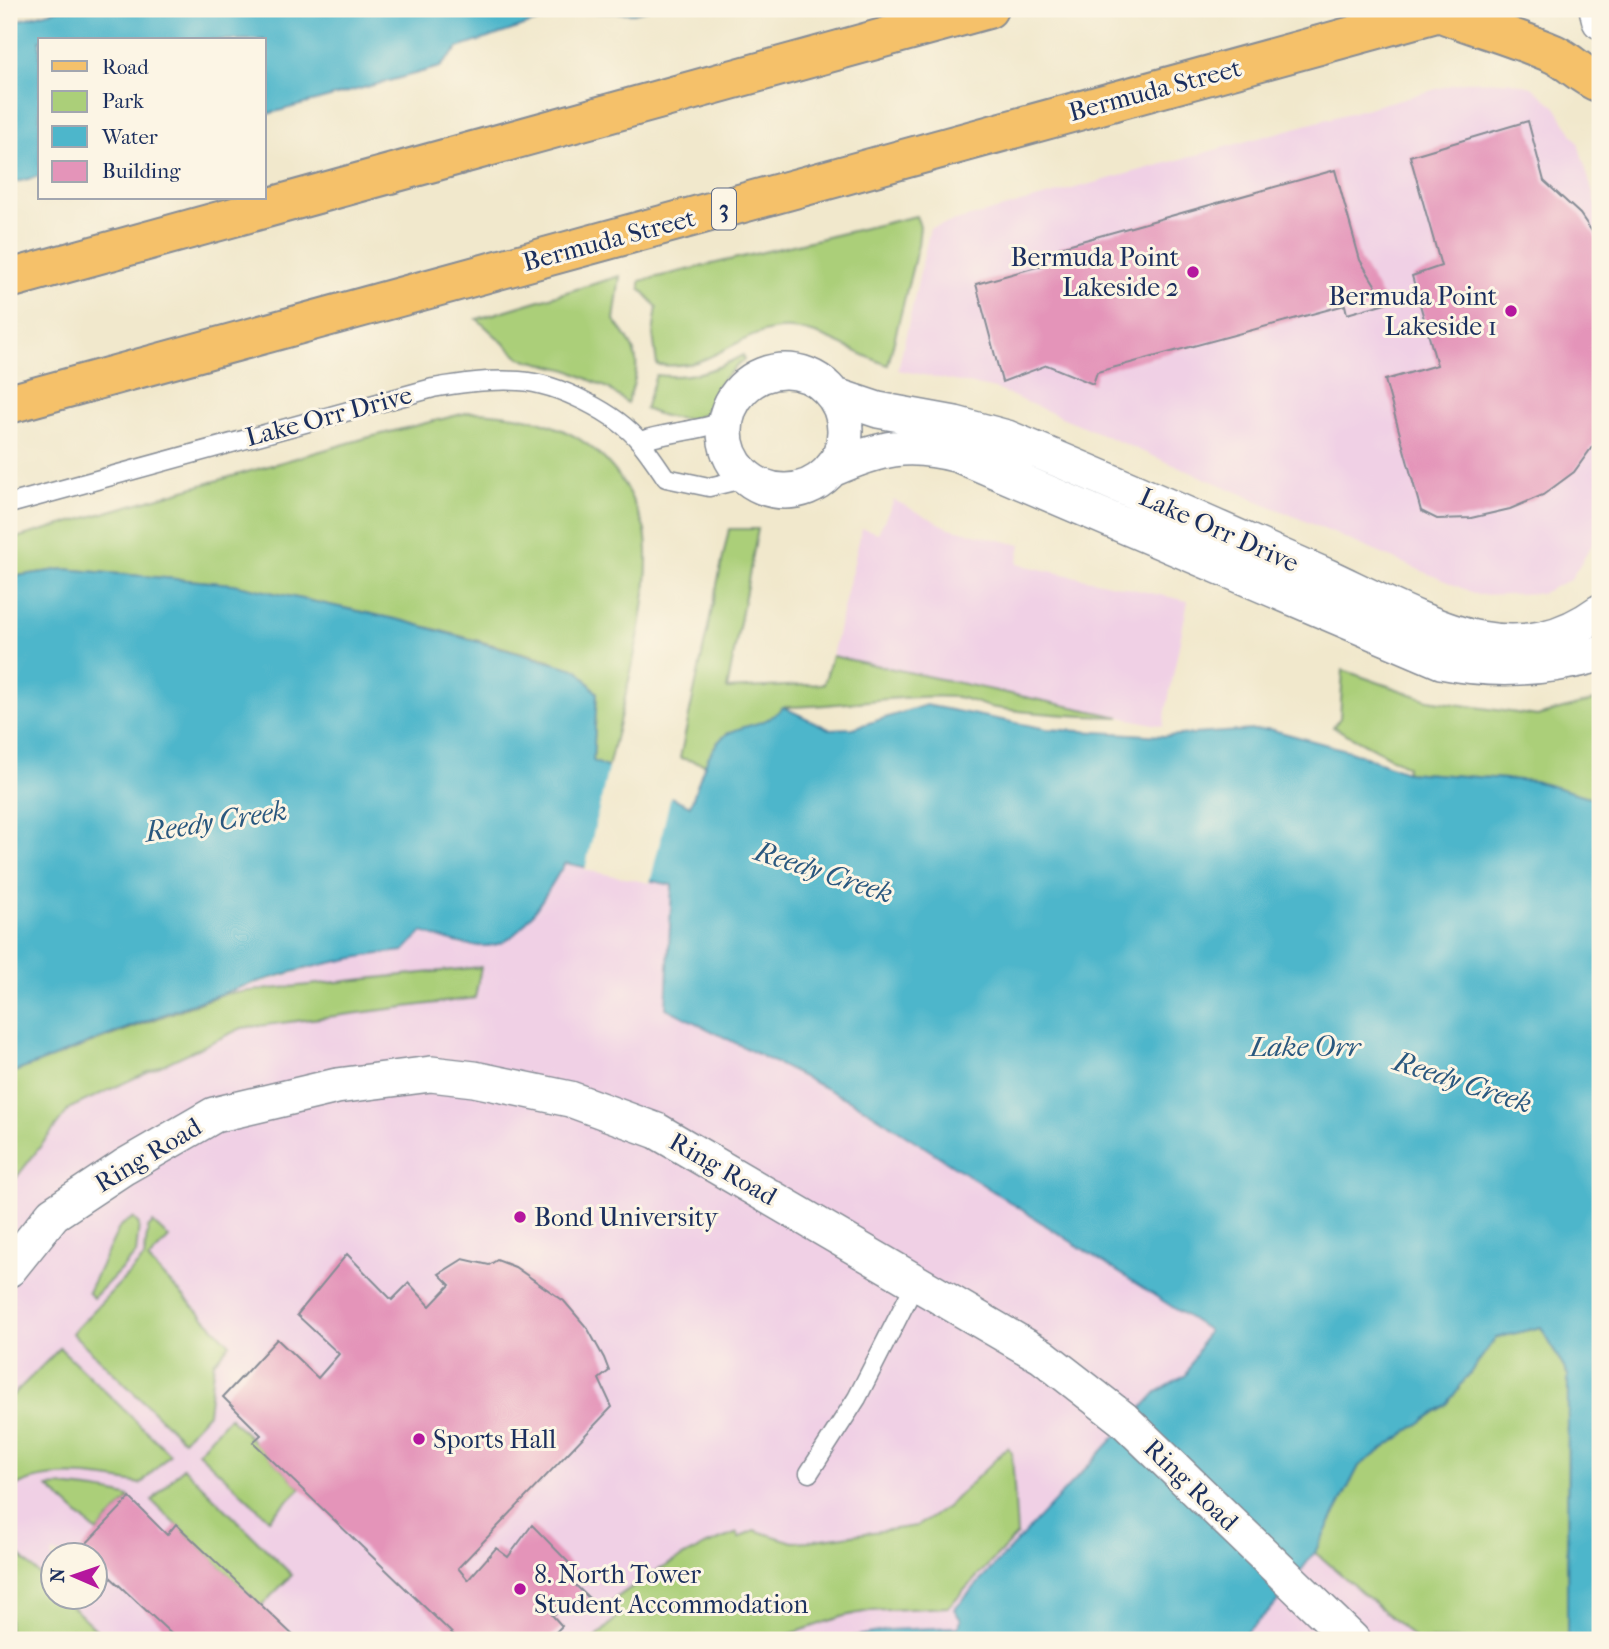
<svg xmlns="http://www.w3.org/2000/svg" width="1609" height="1649" font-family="'IM FELL French Canon',serif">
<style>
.built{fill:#f0d0e5;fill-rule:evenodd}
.green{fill:#abcf79;stroke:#637f6c;stroke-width:2}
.water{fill:#4db6cb;stroke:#347294;stroke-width:2}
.pier{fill:#f1e8cc}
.building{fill:#e494b9}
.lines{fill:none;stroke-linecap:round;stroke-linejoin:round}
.service-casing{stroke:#868c95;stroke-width:21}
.minor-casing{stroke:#868c95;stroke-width:38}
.primary-casing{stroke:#868c95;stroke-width:42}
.service{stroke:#fff;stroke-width:18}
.minor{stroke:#fff;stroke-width:35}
.primary{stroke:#f5c16b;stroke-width:38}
.poi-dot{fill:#b5179e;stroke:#fcf5e5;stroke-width:2.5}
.labels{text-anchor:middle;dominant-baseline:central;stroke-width:6;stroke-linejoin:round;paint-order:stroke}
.shield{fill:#fcf5e5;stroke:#5e6a86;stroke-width:2}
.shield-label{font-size:24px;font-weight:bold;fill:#1b2f5e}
.street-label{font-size:26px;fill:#1b2f5e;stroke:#fcf5e5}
.poi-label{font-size:26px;fill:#1b2f5e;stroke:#fcf5e5;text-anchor:start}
.water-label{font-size:28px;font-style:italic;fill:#2a587f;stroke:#fcf5e5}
</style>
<rect width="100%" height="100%" fill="#fcf5e5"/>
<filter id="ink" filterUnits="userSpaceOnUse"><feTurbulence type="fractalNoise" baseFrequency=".0143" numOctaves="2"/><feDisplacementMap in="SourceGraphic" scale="14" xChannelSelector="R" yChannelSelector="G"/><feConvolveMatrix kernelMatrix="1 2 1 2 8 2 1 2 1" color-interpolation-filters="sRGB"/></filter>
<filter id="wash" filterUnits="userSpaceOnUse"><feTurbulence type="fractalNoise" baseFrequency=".00686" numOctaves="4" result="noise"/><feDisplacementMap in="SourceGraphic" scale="28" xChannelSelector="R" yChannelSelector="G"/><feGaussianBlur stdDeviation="1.57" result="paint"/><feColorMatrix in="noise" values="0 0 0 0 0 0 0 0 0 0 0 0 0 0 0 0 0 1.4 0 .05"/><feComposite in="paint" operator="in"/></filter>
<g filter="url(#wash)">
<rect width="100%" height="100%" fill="#f1e8cc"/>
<!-- built -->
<path class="built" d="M1508,81l24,6 24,20 22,36 22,74v282l-5,41 -24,39 -29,14 -64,2 -482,-206 -98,-19 32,-142 532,-146z
M894,500l55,28 72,17 -4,19 171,37 -25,125 -331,-70 30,-128 16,5z
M564,863l108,22 -6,123 195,98 347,224 359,310h-1558v-566l214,-80 134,-39 47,-4 18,-19 40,13 71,-31zM52,1554h42v42h-42z"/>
<!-- green -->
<path class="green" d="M916,216l4,10 -2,19 -30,120c-31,-10 -64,-34 -97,-36 -34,-2 -57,18 -86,30 -15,7 -32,7 -48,6l-4,-31 4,-27 -17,-19v-7z
M620,276l-6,44c26,32 28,45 13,83l-19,-15 -40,-18 -48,-12 -43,-39z
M743,355l1,5c-10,8 -21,17 -27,28 -3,5 -2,12 -5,17 -13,22 -48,13 -67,4l11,-34c33,4 58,-4 87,-20z
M470,412c71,1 136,24 165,94 3,8 8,17 10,25 11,60 -23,175 -37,237l-15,-7 4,-69 -47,-32 -146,-39 -171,-37 -169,-15 -55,8v-37l357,-102z
M729,529h29l-31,160 97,-5 8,-28 288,61c-42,-1 -83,-3 -124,-9 -14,-1 -26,-10 -41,-11 -58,-3 -114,10 -172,10l-11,12 -46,15 -21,30 -25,-6z
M1343,670l85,30 109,16 63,-17v101l-66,-19 -128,-9 1,-6 -74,-39 7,-9z
M481,967l-6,31 -233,30 -172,80 -61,79v-113l214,-80z
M133,1218l6,6 -3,30 -43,44 -5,-6 32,-66z
M153,1223l16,15 -21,22 82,84 -16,18 -6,51 -25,27 -111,-107 72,-75 4,-30z
M1541,1327l27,48 -1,265h-150l-102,-88 44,-86 88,-62 49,-66z
M60,1348l110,106 -29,30c-38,-8 -100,-17 -132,7v-92z
M229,1417l72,71 -32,31 -71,-67z
M1008,1447l4,6 5,82 -69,72 -79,4 -25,5 -72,24h-178l22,-22 -8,-14c40,-30 83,-55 130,-71l1,5 15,-8 39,12 15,-1 108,-15 10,-5 21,-14z
M183,1467l109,108 -31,31 -109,-105z
M62,1486c15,2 58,5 68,12l-33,34 -49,-45z
M9,1545l43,42v9l10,1 45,43h-98z"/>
<!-- water -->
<path class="water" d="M60,9h589l-16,4 -67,-1 -108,36 -18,19 -176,48v-75h-224v136l-31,8v-161z
M64,569l169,15 171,37 174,49 19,23 -4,68 97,45c8,-20 17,-62 39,-73 21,-11 36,-6 54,-26l46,22 24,-1 73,-23 121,24 117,7 105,-7 81,22 56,21 128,9 66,19v840h-33l1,-265 -27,-48 -45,11 -49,66 -88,62 -44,86 -42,55 -35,33h-400l50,-10 70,-3 3,-7 -7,-11 203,-217 29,-17 22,-45 -347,-224 -195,-98 6,-123 -107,-22c-14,22 -39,70 -64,80 -22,9 -58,-4 -79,-11l-18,19c-134,13 -269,76 -395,123v-497z"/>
<!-- pier -->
<path class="pier" d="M609,764l62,31 -21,88 -65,-13z"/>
<g id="blocks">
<!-- building -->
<path class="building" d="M1528,121l16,60 36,33 20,29v193l-26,36 -31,23 -33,14 -39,9 -34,1 -16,-8 -36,-131 52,-15 -25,-89 29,-10 -31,-110z
M1335,170l25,90 26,43 -39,11 -2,-9 -248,67 -4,12 -46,-19 -45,17 -26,-98 86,-24 -2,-13z
M347,1254l45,46 17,-17 21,23 20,-21 -11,-11 24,-15 26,6 8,-5 18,7 49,34 24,28 16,29 5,13 -10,8 13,28 -154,161 10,12 28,-32 12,9 24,-32 43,44 -8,8 23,22 -38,16 10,11 -14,14h-89l-206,-198 8,-7 -38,-38 54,-58 41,39 21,-24 -42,-39z
M130,1498l37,37 9,-11 122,116h-120l-84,-78v-8h-7l-6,-5z"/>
</g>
</g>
<g filter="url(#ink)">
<use href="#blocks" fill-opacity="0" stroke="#868c95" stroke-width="2"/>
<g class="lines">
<!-- service casing -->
<g class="service-casing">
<path id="service" d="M640,441c29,-9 58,-10 86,-20
M9,504l424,-116c29,-5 57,-9 86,-7 38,2 98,32 122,62 9,11 17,23 25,35l43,9 38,-9
M809,1473l48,-75 59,-116"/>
</g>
<!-- minor casing -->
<g class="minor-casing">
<path id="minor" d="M1597,9l3,12
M725 431a60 60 0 1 1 120 0a60 60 0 1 1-120 0Z
M833,395l45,15 77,14 52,14c108,44 214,92 321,139 41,19 110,55 152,62 45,8 83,0 120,-27
M832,469c48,-21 75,-28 127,-14l482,206c55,11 106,8 159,-7
M9,1269l44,-55 71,-47 90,-52 123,-29 94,-12 43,5 96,20 87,32 385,225 81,63 229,221"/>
</g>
<!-- primary casing -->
<g class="primary-casing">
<path id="primary" d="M1439,12c38,15 78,26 115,42 17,8 29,23 46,29
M9,279l979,-270
M9,404l1442,-395"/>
</g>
<!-- service -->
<use href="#service" class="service"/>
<!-- minor -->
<use href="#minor" class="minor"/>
<!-- primary -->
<use href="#primary" class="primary"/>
</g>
</g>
<!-- markers -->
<g class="poi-dot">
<circle cx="1193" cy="272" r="7"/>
<circle cx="1511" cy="311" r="7"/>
<circle cx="520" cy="1217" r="7"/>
<circle cx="419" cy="1439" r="7"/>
<circle cx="520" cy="1589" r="7"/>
</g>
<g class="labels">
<!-- shield labels -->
<rect class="shield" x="712" y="188.5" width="24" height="41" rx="5"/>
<g class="shield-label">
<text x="724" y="209">3</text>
</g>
<!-- street labels -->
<g class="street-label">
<text transform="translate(1155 90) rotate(-15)">Bermuda Street</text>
<text transform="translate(609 240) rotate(-15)">Bermuda Street</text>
<text transform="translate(329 416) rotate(-15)">Lake Orr Drive</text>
<text transform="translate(1219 530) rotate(24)">Lake Orr Drive</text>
<text transform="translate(148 1155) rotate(-31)">Ring Road</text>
<text transform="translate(723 1169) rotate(30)">Ring Road</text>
<text transform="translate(1191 1485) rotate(44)">Ring Road</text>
</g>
<!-- poi labels -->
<g class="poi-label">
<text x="1179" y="257" text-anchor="end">Bermuda Point<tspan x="1179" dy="30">Lakeside 2</tspan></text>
<text x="1497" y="296" text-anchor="end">Bermuda Point<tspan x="1497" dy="30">Lakeside 1</tspan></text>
<text x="534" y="1217">Bond University</text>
<text x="433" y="1439">Sports Hall</text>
<text x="534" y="1574">8. North Tower<tspan x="534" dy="30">Student Accommodation</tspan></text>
</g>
<!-- water labels -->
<g class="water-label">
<text transform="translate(216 821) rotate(-9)">Reedy Creek</text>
<text transform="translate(824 872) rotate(18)">Reedy Creek</text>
<text x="1305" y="1046">Lake Orr</text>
<text transform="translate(1463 1082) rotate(18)">Reedy Creek</text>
</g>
</g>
<!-- margin -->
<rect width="1609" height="1649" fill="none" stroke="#fcf5e5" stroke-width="35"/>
<!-- legend -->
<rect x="38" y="38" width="228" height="161" fill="#fcf5e5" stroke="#a2a6af" stroke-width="2"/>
<rect x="52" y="61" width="35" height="10" fill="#f5c16b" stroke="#a2a6af" stroke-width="2"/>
<text x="102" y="74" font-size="21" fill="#1b2f5e">Road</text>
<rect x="52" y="91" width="35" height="21" fill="#abcf79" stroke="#a2a6af" stroke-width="2"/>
<text x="102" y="108" font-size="21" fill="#1b2f5e">Park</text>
<rect x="52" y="126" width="35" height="21" fill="#4db6cb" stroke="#a2a6af" stroke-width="2"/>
<text x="102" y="144" font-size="21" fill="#1b2f5e">Water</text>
<rect x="52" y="161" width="35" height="21" fill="#e494b9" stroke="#a2a6af" stroke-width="2"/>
<text x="102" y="178" font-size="21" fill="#1b2f5e">Building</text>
<!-- north arrow -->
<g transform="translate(74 1576) rotate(272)"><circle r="33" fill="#fcf5e5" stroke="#a2a6af" stroke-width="2"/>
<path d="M0-5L12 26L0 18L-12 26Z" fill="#b5179e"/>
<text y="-10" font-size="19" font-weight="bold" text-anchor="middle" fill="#1b2f5e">N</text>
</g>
</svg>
